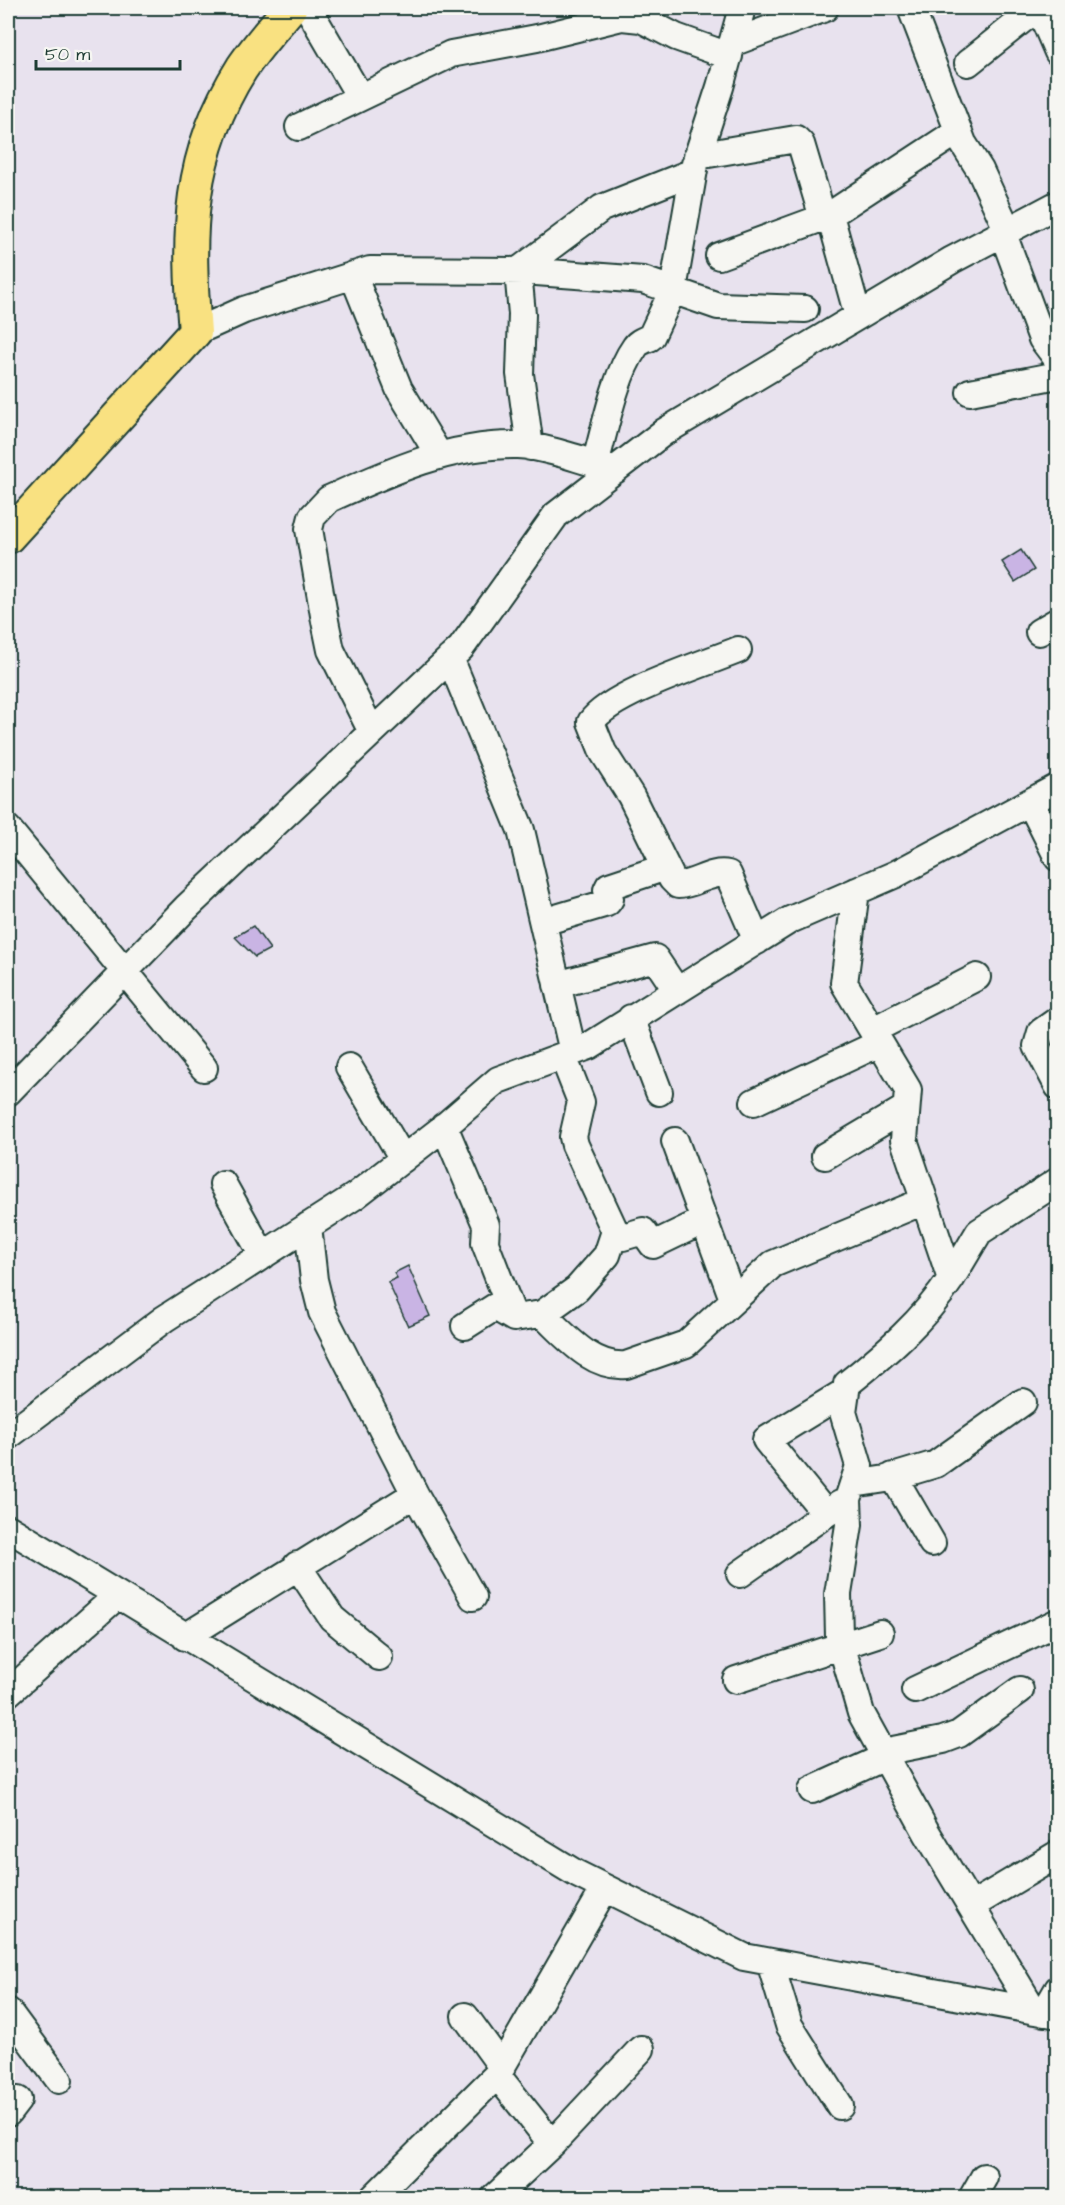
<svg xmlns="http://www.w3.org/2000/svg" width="1065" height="2205" font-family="'Architects Daughter',sans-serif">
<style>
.building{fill:#c9b4e4;stroke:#1f3d34;stroke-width:1.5}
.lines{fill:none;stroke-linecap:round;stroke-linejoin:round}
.minor-casing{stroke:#1f3d34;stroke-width:30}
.major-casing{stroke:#1f3d34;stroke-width:36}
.minor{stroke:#f6f6f2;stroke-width:26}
.major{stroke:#f9e181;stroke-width:32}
</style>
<rect width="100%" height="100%" fill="#e8e2ee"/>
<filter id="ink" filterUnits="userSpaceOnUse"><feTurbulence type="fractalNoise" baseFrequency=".0167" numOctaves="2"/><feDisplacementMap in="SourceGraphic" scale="12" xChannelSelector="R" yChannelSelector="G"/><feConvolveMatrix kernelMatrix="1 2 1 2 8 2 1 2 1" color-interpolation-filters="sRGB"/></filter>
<g filter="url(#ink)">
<!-- building -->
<path class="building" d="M1021,550l13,20 -19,12 -13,-20z
M253,926l17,23 -15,8 -20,-20z
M408,1266l22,50 -22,10 -20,-44 9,-4 -3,-5z"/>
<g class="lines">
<!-- minor casing -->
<g class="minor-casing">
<path id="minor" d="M308,8l52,89
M911,8l52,135 17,27 27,59
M1039,8l19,44
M732,43l93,-35
M968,63l69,-55
M299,127l152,-73 86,-16 85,-21 19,2 35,18 53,19
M697,156l99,-17 5,5 22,74
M830,215l28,101
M1002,231l40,108 16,21
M719,256l111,-41 128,-84
M353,275l46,114 40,66
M195,332l49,-22 126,-40 153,1 120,9 75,26 87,3
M970,392l88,-17
M530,447l-10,-73 2,-60 -4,-43 84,-63 91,-36
M595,464c10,-34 19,-87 40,-117 3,-5 10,-7 16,-10l22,-47 22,-126 25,-77 22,-79
M1039,632l19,-11
M738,650c-34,14 -127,43 -147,72l12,30 28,44 41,83 6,6c17,0 33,-15 50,-11l29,67
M450,658l71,172 52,222
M372,732l-41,-82 -6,-29 -16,-92 3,-12 17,-18c60,-27 121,-55 188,-54 27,1 71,17 98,25
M1030,802l28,56
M8,829l196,239
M856,891l-12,92 64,107 -4,50 47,139c-28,42 -65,74 -104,105l-4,28 16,54 -11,33 1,26 -11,69 1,43 22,76 66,120 107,178
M543,922l64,-19 3,-4 -3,-9 2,-4 57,-19
M557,985l98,-27 22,33
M631,1018l28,74
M1058,1020l-17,12 -4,14 21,40
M873,1030l104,-53
M563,1056l18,46 -8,35 2,8 40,86 8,6 20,-6 10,14 50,-24
M349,1067l54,92
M8,1092l178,-184 275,-260 95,-133 108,-83 288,-172 106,-56
M754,1102l126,-59
M444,1126l42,99 -1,18 29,75
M675,1141l58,158
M825,1156l81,-48
M223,1184l40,72
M308,1226l6,54 8,32 93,182 58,103
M951,1279l28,-47 79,-51
M542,1314c23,21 49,54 84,51l60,-21 87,-80 151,-63
M465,1326l30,-19 19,11 28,-4 35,-25 30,-34 8,-24
M8,1436l156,-117 191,-123 84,-65 59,-51 91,-34 201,-126 106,-46 162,-87
M893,1476l39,67
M853,1484l33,-5 50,-15 87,-62
M826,1514l-60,-74 80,-49
M8,1528l569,346 167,83 314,58
M297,1565l35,53 47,39
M740,1574l100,-70
M185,1637l230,-143
M736,1680l144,-47
M915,1690l143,-68
M8,1693l109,-97
M883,1752l60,-12 16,-6 61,-44
M812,1790l73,-33
M971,1906l87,-52
M770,1962l19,63 51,81
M8,2011l51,69
M1044,2013l14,-24
M465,2016l37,51
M497,2075l55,69 89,-95
M8,2113l10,-13
M373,2198l124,-123 108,-187
M494,2198l58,-54
M972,2198l12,-21"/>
</g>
<!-- major casing -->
<g class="major-casing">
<path id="major" d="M8,537l187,-205c-8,-98 -8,-177 47,-264 14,-21 32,-41 48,-60"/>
</g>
<!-- minor -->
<use href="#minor" class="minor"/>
<!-- major -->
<use href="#major" class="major"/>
</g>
</g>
<!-- margin -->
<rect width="1065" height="2205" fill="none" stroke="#f6f6f2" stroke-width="30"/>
<rect x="15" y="15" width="1035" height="2175" fill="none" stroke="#1f3d34" stroke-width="2" filter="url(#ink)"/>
<!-- scale -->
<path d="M36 60v9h144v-9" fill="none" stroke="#1f3d34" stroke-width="3"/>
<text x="45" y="60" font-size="18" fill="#1f3d34" stroke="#f6f6f2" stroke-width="4.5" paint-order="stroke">50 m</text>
</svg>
